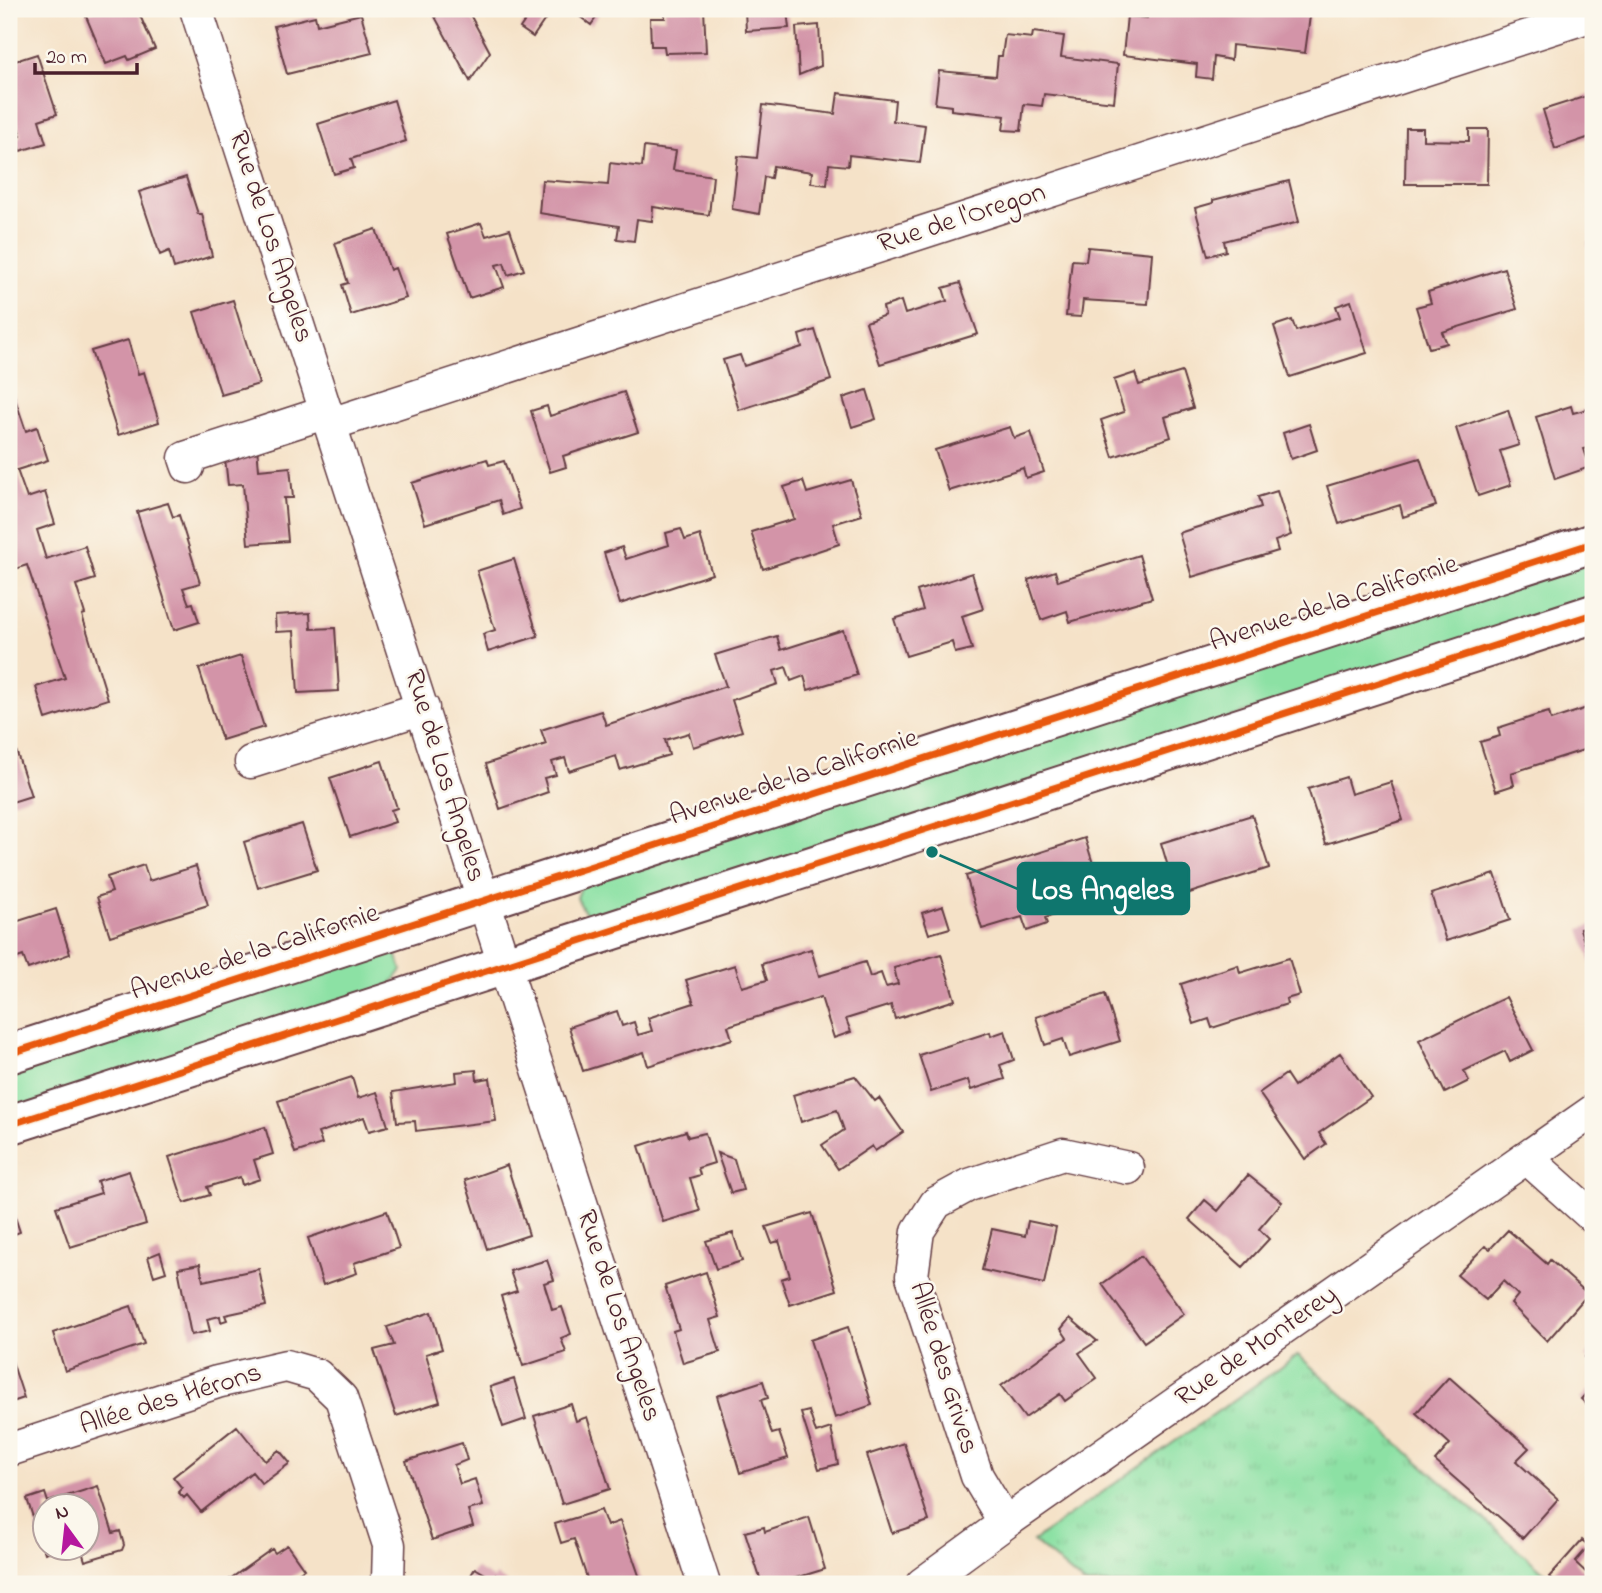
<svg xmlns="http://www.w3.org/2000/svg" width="1602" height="1593" font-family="'Indie Flower',sans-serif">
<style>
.green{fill:#8ce1a4;stroke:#6b8068;stroke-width:2}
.park{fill:url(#park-tufts);stroke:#6b8068;stroke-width:2}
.building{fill:#d394a8}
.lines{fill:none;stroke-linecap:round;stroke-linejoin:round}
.street-casing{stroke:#643c43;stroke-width:35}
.secondary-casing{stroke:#643c43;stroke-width:42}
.street{stroke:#fff;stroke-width:32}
.secondary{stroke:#fff;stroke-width:38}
.cycleway-casing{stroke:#fbf7ec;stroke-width:11}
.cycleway{stroke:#e8590c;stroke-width:7}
.labels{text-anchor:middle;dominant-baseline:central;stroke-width:5;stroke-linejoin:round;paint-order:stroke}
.street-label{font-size:28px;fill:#4a1f2b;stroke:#fbf7ec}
.leader{fill:none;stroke:#0f766e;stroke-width:2.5}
.callout-dot{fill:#0f766e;stroke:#fbf7ec;stroke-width:2.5}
.callout{fill:#0f766e;stroke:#0f766e;stroke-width:2.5}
.callout-label{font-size:30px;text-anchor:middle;font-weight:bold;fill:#fff}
</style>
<defs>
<pattern id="park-tufts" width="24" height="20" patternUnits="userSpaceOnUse" patternTransform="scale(1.75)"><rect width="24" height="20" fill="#8ce1a4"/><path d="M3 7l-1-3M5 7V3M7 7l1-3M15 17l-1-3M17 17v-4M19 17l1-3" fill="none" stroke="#7ac18d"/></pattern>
</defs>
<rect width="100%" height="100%" fill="#fbf7ec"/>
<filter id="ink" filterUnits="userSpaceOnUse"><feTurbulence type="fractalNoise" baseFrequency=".0143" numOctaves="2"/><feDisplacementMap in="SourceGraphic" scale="14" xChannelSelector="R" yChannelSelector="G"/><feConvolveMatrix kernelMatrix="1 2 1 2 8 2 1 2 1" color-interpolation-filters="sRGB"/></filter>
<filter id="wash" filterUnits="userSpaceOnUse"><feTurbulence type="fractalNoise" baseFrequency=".00686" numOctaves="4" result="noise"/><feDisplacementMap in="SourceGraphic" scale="28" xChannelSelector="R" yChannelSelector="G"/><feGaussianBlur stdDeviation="1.57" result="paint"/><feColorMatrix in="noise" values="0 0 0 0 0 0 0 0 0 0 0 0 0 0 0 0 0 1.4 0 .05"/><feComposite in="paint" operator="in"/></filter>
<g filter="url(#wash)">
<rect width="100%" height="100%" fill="#f5e2c8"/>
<!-- green -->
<path class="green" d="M1593,556v46l-998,318 -11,-9 -7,-13 5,-14z
M388,947l8,7 6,16 -13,17 -380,124v-47z"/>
<!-- park -->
<path class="park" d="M1298,1355l258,228 -472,1 -51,-43z"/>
<g id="blocks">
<!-- building -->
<path class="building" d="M98,9h39l18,40 -26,11 -2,-4 -21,8 -21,-50z
M445,9h22l23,43 -20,29 -36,-66z
M533,9l15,6 -15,22 -13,-9z
M570,9h32l-11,16z
M665,9h39l2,43 -41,1 -1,-7h-13l-1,-28h15z
M745,9l42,2 2,17 -43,3z
M1148,9h103l59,7 -5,37 -73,-8 -1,15 -17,-3 -2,22 -16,-2 1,-13 -74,-9 4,-39 20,2z
M1389,9h18l-1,3 -17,-1z
M361,14l11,39 -85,21 -13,-48 41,-10 2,9z
M819,25l2,41 -22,9 -3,-48z
M1033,32l31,4 -3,21 57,7 -4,38 -70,-8 -2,12 -18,-2 -3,27 -18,-1 2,-14 -54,-6v-4l-16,-2 4,-33 57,5 2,-20h4l3,-21 27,3z
M37,54l20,60 -18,6 7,23 -26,8 -5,-13 6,-2 -12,-37v-36z
M838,93l57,7 -2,21 32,4 -5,38 -71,-8 -1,11 -19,-2 -2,21 -16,-2 1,-11 -39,-6 -2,12 -7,-1 -5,37 -27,-5 6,-53 19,2 6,-53 72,9z
M1593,94v42l-38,13 -12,-39z
M394,100l12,41 -55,18 3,9 -20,6 -16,-50z
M1406,128h17v12l46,1v-12h19l-1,55h-82z
M644,147l32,4 -3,19 40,6 -4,39 -56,-8 -1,14 -15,-2 -3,22 -17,-2 2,-13 -80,-13 3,-33 66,5 2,-22 32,4z
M186,177l12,37h4l10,42 -38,12 -5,-17 -9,4 -21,-63z
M1289,181l10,41 -75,19 2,10 -18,5 -13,-48 18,-5v-3z
M481,223l5,13 24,-7 14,41 -16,5 -4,-12 -8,2 8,22 -35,11 -22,-64z
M376,229l14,41 5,-2 11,30 -55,17 -9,-30 6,-2 -13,-40z
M1593,241v19l-6,-17z
M1088,247l64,6 -4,51 -65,-4 -2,17 -15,-1 6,-56 14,1z
M1504,268l13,41 -75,23 5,11 -18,5 -13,-41 15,-4 -3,-11z
M960,283l18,51 -98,30 -14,-42 19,-7 -2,-8 18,-6 4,13 42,-13 -4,-13z
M233,300l26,84 -38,11 -27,-83z
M1351,301l16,52 -77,24 -16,-51 18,-6 4,11 44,-14 -4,-11z
M815,330l16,50 -92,30 -16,-50 17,-5 4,11 58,-19 -3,-12z
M128,340l10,34 6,-2 15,50 -41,13 -27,-84z
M1182,372l11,36 -28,9 6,20 -58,20 -12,-37 23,-8 -10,-32 21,-7 4,12z
M9,381l17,50 11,-4 11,33 -31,10 10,28 18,-6 10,32 -18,6 9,29 39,-13 10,33 -19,6 9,29 -3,1 26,84 -62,20 -10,-32 29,-9 -38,-113 -18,6z
M867,390l9,29 -24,8 -9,-29z
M624,392l14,40 -75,24 3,11 -16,5 -19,-61 16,-5 3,10z
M1571,406l2,7 19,-5 1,2v37l-9,2 6,18 -35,12 -19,-62z
M1508,410l11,35 -19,6 11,34 -33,11 -22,-68z
M1309,424l8,26 -26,9 -8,-26z
M1010,427l4,11 17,-6 13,40 -18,6 -3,-10 -74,23 -14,-41z
M257,447l2,23 31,-3 3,31h-9l4,43 -40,3 -5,-60 -15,1 -3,-27z
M1420,458l16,48 -33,11 -3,-12 -61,19 -12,-38z
M487,459l2,6 15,-4 16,48 -17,6 -4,-15 -74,24 -13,-41z
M851,480l11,35 -29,9 6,20 -76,25 -12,-37 43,-13 -10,-32 19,-6 4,12z
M1277,491l14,44 -16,6 3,10 -86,26 -13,-44 82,-26 -3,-10z
M168,503l5,14 6,-2 21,68 -17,5 6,16 4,-1 6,19 -25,8 -37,-118z
M681,529l4,11 15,-5 12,39 -92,30 -16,-51 18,-6 4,12 43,-14 -3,-12z
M1139,555l13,43 -82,24 -3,-11 -26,9 -13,-40 27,-9 3,10z
M514,559l24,77 -50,16 -5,-18 12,-4 -18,-59z
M972,573l11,36 -21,7 10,33 -17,4 -3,-11 -46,14 -12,-37 29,-9 -6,-19z
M310,613l1,16 24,-1 4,63 -41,2 -4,-62 -18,1 -1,-17z
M843,630l14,45 -49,15 -4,-14 -13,5 -5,-14 -12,4 4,13 -46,16 10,31 -49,16 -4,-14 -24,7 4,15 -49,15 -4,-14 -47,15 -4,-13 -13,4 4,13 -12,3 4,14 -48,17 -14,-45 60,-20 -5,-14 60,-19 5,14 120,-39 -11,-31 62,-19 4,14z
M241,656l23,71 -42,13 -23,-71z
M1593,706v41l-82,26 3,12 -18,6 -16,-49 20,-6 -2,-8 40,-13 11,-3 2,8z
M12,738l19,58 -22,7v-64z
M382,761l15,47 -6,2 4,12 -45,15 -20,-59z
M1346,777l5,17 40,-12 12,38 -77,24 -18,-55z
M1252,815l17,53 -92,29 -16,-54z
M302,824l15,46 -59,18 -14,-46z
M1085,838l19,61 -59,19 2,6 -20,7 -5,-14 -40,12 -16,-53z
M144,865l5,16 47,-15 12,39 -98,31 -13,-39 15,-5 -5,-15z
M1495,874l15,46 -64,21 -15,-47z
M943,906l7,22 -21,6 -7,-21z
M56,909l14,45 -42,15 -5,-13 -14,5v-37z
M1593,925v43l-13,-39z
M811,949l8,27 46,-14 5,15 11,-4 5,14 12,-3 -4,-16 47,-14 14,46 -60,19 -4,-14 -45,14 5,13 -17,6 -13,-41 -93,29 4,13 -84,27 -4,-14 -61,19 -14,-44 48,-16 5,15 12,-4 4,13 14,-4 -4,-13 46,-15 -8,-23 49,-15 7,22 25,-7 -5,-16z
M1289,958l11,37 -14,4 1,5 -75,24 -3,-9 -15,5 -13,-40 57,-19 2,8z
M1105,994l15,47 -51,16 -6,-18 -18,6 -9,-28z
M1506,997l27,53 -23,12 -5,-11 -41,20 5,10 -24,12 -26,-53z
M1005,1031l9,29 -14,5 5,14 -34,11 -3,-10 -37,12 -12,-37 71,-23 1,4z
M1340,1053l31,44 -52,36 7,11 -21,15 -46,-66 27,-19 8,12z
M476,1070l1,10 13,-2 6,43 -80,10 -1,-10 -18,1 -4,-30 64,-10 -1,-10z
M855,1076l20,25 4,-3 24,34 -28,19 -3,-5 -34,23 -16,-24 22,-15 -7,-20 -36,12 -8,-27z
M352,1077l6,21 19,-6 11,34 -19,5 -5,-14 -46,16 4,11 -27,9 -17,-52z
M265,1127l8,27 -19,6 6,19 -18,6 -2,-8 -33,10 3,8 -26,8 -15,-46z
M686,1131l2,6 17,-4 9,30 -16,5 2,7 -10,3 10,33 -37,11 -24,-76z
M717,1153l17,6 9,31 -12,3z
M507,1165l22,70 -42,14 -22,-69z
M129,1171l17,53 -76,23 -14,-40 45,-14 -4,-12z
M1248,1175l34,27 -23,27 10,10 -26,28 -54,-48 16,-19 13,11z
M9,1199l11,33 -11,4z
M387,1211l12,37 -45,15 3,10 -34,12 -15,-47z
M812,1213l25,77 -47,15 -9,-26 9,-3 -11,-35 -7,2 -6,-16z
M1028,1221l28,6 -12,57 -62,-14 10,-41 33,7z
M1508,1230l39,34 3,-4 38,34 -41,47 -36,-37 7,-9 -15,-14 -17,19 -29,-25 28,-29 5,3z
M733,1233l9,28 -26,8 -10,-28z
M160,1252l6,20 -12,4 -6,-19z
M1141,1256l43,58 -40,28 -42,-58z
M547,1260l7,20 -10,3 6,19 2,8 10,-3 9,27 -10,4 5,14 -43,14 -22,-70 16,-5 -7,-20z
M200,1264l3,17 56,-12 7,37 -41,9 2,5 -6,2 -1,-6 -13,3 3,12 -19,4 -13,-67z
M706,1272l14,45 -10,3 10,32 -37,11 -10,-32 6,-2 -14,-43z
M131,1306l13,38 -79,27 -12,-38z
M431,1312l11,37 -16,5 14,48 -44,14 -22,-66 20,-5 -7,-18z
M1070,1318l27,23 -18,12 18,25 -32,23 -5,-7 -35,24 -24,-32 66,-48 -6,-9z
M848,1327l24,78 -37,13 -25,-78z
M1593,1347v18l-8,-8z
M9,1352l15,46 -15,5z
M1449,1377l80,71 -13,13 42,38 -35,39 -88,-77 15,-17 -34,-31z
M514,1379l12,40 -23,8 -13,-40z
M763,1381l5,17 -7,2 11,34 7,-2 9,26 -48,15 -23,-77z
M1593,1386v24l-12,-11z
M571,1404l5,17 11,-4 23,72 -48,15 -28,-88z
M809,1411l7,22 15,-5 7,36 -19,5 -18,-56z
M237,1426l28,35 14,-11 11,13 -28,21 -10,-12 -51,40 -14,-17 -3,3 -6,-6 4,-4 -9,-11z
M462,1443l5,17 -13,5 6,19 15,-5 8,27 -15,4 5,16 -41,14 -26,-79z
M904,1443l25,78 -37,12 -25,-78z
M98,1486l15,47 7,-2 4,14 -2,5 -37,11 -4,-13h7v-42h-42v42h15l-16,5 -18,-54 18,-6 3,9z
M601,1510l6,16 13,-5 22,63h-53l-15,-45 -13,4 -6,-19z
M809,1517l16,52 -49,15h-14l-17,-52 19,-5 1,5z
M1582,1540l7,6 -14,16 18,17v5h-36l-8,-7z
M287,1545l17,24 -12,8 2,4 -4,3h-67l49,-35 3,4z
M475,1568l19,11 2,-4 13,9h-43z"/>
</g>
</g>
<g filter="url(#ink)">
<use href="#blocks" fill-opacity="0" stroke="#643c43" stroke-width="2"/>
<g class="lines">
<!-- street casing -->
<g class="street-casing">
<path id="street" d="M196,9l508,1575
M331,424l1262,-409
M188,467l-3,-9 142,-46
M251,762l172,-54
M1527,1158l66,59
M9,1450l208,-68 69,-16 31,9 24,23 48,147 -1,35 -3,4
M1005,1523l-28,-47 -65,-200 6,-45 18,-28 33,-18 94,-31 65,14
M922,1584l83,-61 588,-412"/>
</g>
<!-- secondary casing -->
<g class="secondary-casing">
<path id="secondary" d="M9,1054l1584,-511
M9,1125l1584,-511"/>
</g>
<!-- street -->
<use href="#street" class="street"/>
<!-- secondary -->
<use href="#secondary" class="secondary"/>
<!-- cycleway casing -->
<g class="cycleway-casing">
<path id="cycleway" d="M9,1054l1584,-511
M9,1125l1584,-511"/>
</g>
<!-- cycleway -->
<use href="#cycleway" class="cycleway"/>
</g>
</g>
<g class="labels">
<!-- street labels -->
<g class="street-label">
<text transform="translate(962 219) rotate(-18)">Rue de l'Oregon</text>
<text transform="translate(270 237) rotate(72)">Rue de Los Angeles</text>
<text transform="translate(1334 604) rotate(-18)">Avenue de la Californie</text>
<text transform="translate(444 776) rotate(73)">Rue de Los Angeles</text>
<text transform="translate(794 778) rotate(-18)">Avenue de la Californie</text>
<text transform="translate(255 953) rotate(-18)">Avenue de la Californie</text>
<text transform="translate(618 1316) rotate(72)">Rue de Los Angeles</text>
<text transform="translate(1257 1347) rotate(-35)">Rue de Monterey</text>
<text transform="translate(943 1368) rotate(73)">Allée des Grives</text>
<text transform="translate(171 1400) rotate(-17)">Allée des Hérons</text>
</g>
</g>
<!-- callouts -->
<path class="leader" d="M932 852L1018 889"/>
<circle class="callout-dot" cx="932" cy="852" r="7"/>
<rect class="callout" x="1018" y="863" width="171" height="51" rx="7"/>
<g class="callout-label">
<text x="1103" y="899">Los Angeles</text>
</g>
<!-- margin -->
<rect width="1602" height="1593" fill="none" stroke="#fbf7ec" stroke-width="35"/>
<!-- north arrow -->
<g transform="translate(66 1527) rotate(345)"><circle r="33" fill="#fbf7ec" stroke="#b4a19f" stroke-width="2"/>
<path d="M0-5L12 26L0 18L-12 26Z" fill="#b5179e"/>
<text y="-10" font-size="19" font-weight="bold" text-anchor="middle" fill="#4a1f2b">N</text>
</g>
<!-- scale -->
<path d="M35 63v10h102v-10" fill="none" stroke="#4a1f2b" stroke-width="3.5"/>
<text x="46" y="63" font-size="21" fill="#4a1f2b" stroke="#fbf7ec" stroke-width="5" paint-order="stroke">20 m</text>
</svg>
